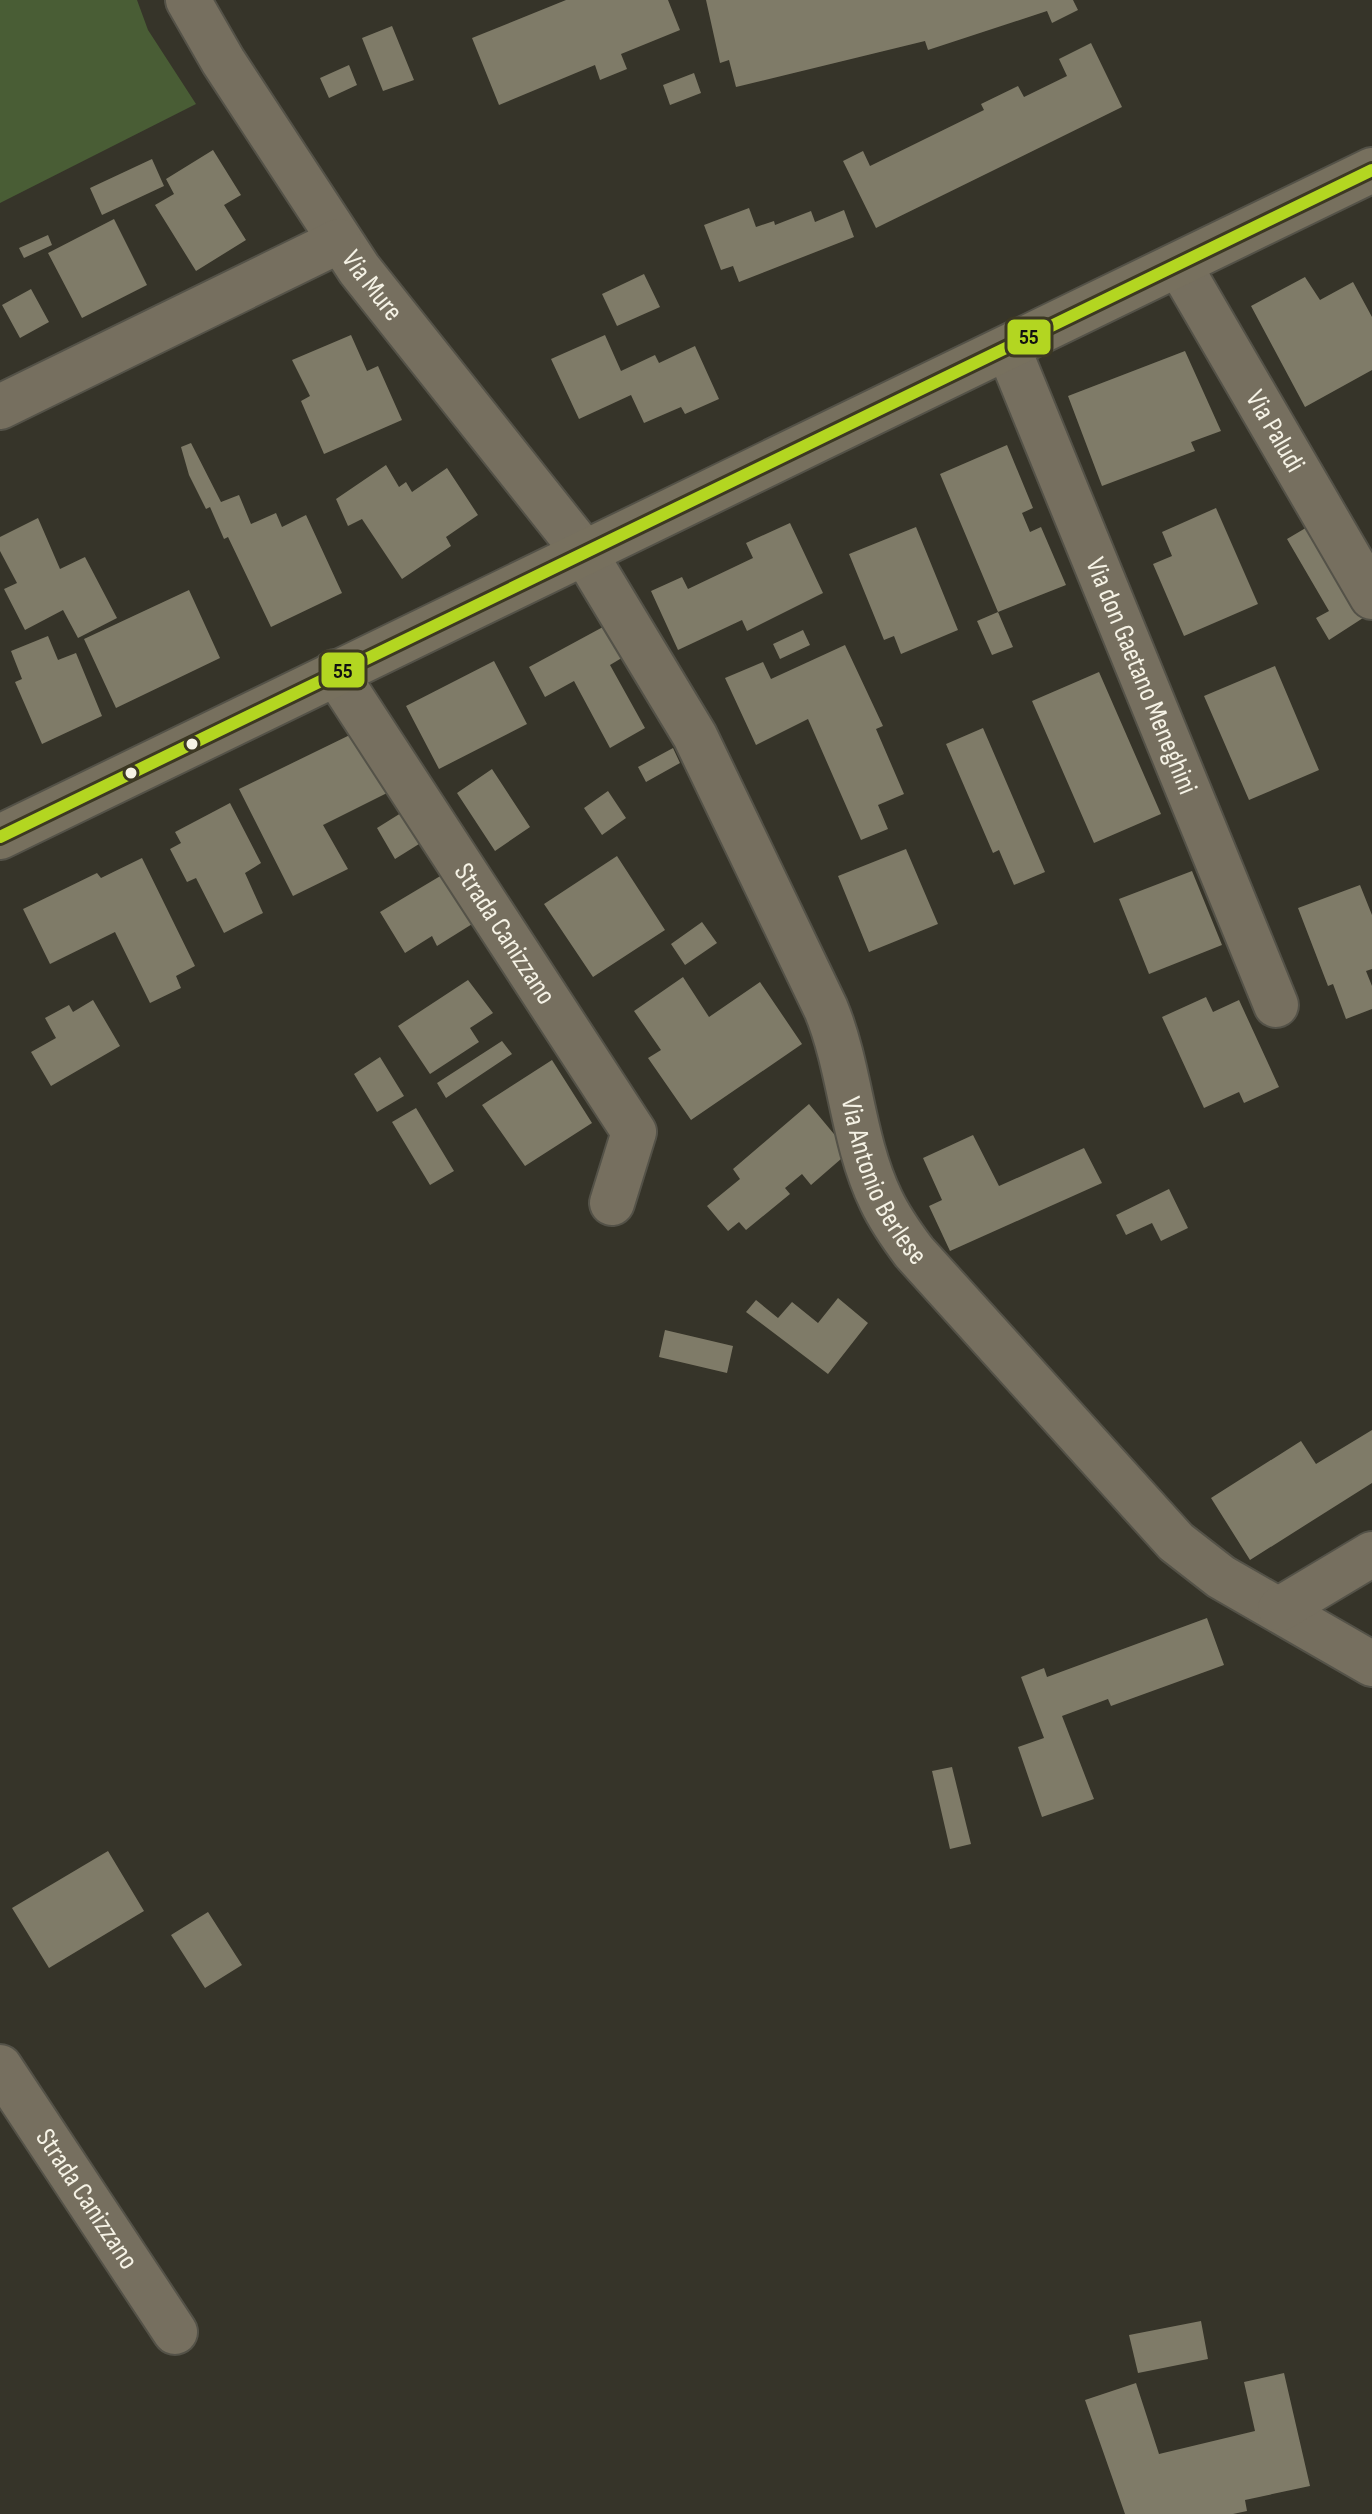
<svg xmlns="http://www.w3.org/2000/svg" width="1372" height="2514" font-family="'Sofia Sans Condensed',sans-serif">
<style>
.green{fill:#495d35}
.building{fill:#7f7b68}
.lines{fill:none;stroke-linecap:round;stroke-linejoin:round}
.street-casing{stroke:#545248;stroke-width:48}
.secondary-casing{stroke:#545248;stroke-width:48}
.street{stroke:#766f5f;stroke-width:44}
.secondary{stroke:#77705e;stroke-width:44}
.bus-1-casing{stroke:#3c3823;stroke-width:18}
.bus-1{stroke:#b3d621;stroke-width:12}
.bus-dot{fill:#f5f2e5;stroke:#3c3823;stroke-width:3}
.labels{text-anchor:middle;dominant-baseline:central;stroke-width:8;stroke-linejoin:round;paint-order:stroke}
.street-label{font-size:28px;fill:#f5f2e5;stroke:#3c3823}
.line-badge{stroke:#3c3823;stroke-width:3}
.pale-badge-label{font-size:22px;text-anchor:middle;font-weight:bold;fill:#111}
</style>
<rect width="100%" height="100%" fill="#363429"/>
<!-- green -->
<path class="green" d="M0,0h137l11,30 48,74 -196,99z"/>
<!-- building -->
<path class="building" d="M566,0h102l12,30 -59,24 6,15 -27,11 -5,-15 -96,40 -27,-67z
M706,0h367l5,10 -26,13 -5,-12 -119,39 -3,-9 -189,46 -7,-27 -9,3z
M392,26l22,54 -31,11 -21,-53z
M1091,43l31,64 -246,121 -33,-67 20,-10 7,15 114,-56 -3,-6 37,-18 6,11 43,-21 -8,-17z
M349,65l8,20 -28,13 -9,-20z
M694,73l7,20 -31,12 -7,-20z
M213,150l28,45 -17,10 22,35 -50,31 -41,-66 19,-11 -8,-15z
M152,159l12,27 -62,29 -12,-27z
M749,208l7,19 18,-6 1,4 36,-14 4,11 29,-12 10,27 -115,45 -6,-16 -12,4 -17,-45z
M114,219l33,66 -65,33 -34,-65z
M48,235l4,10 -28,13 -5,-10z
M644,274l16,33 -43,19 -15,-32z
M1305,277l15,23 33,-18 19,35v53l-67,37 -54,-101z
M31,289l18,33 -29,16 -18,-33z
M351,335l16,36 11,-5 24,54 -78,34 -23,-53 9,-5 -18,-36z
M605,335l16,36 34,-16 4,8 36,-17 24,53 -34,15 -4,-7 -37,16 -13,-28 -52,24 -28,-60z
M1185,351l36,80 -30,11 4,9 -93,35 -34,-90z
M191,443l30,59 18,-7 12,29 25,-11 6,14 24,-12 36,78 -71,34 -43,-90 -4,2 -14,-32 -4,2 -17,-34 -8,-28z
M1007,445l26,63 -11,5 8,19 11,-5 25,58 -68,27 -58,-138z
M386,465l13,22 7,-5 6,10 35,-24 31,47 -32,22 5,9 -49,33 -40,-60 -14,7 -12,-27z
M1216,508l42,96 -74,32 -31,-72 19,-8 -10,-24z
M38,518l22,51 25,-12 32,61 -39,20 -15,-28 -38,20 -21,-41 13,-6 -17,-32v-14z
M790,523l33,70 -76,38 -5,-11 -64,30 -27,-59 31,-14 6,12 65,-31 -7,-15z
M1309,526l54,92 -34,22 -13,-22 13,-7 -42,-72z
M916,527l42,103 -57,24 -7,-18 -10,4 -35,-86z
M189,590l31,68 -104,50 -32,-69z
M998,612l15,35 -21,8 -15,-34z
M614,621l16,32 -20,12 35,63 -35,20 -36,-67 -29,16 -16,-30z
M803,630l7,15 -30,14 -7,-15z
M48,636l10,24 18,-7 26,63 -60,28 -27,-62 7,-3 -11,-28z
M845,645l38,81 -7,3 28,65 -26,11 10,24 -27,11 -53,-121 -52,26 -31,-67 38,-16 8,17z
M494,661l33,63 -88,45 -33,-63z
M1275,666l44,104 -70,30 -45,-104z
M1099,672l62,142 -67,29 -62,-142z
M983,728l62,144 -31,13 -15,-35 -6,3 -47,-109z
M358,731l31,61 -66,33 25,44 -55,27 -54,-107z
M673,748l7,15 -34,19 -8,-15z
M492,769l38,58 -35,24 -38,-58z
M608,791l18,27 -24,17 -18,-27z
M230,803l31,60 -16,10 18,40 -39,20 -28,-55 -9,4 -17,-33 11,-6 -6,-11z
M409,808l18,31 -32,20 -18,-31z
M906,849l32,75 -69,28 -31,-76z
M617,856l48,74 -72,47 -49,-73z
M142,858l53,108 -19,10 5,12 -31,15 -35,-71 -65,32 -27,-55 74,-36 4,5z
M1192,871l30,74 -73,29 -30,-75z
M447,872l30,49 -40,25 -5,-10 -27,17 -25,-41z
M1360,885l12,30v54l-6,2 6,15v23l-26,10 -13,-35 -5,2 -30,-78z
M702,922l15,21 -32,22 -14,-21z
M683,977l26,40 51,-35 42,62 -111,76 -43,-62 13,-8 -27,-39z
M468,980l25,33 -23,15 9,14 -49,32 -32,-48z
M1206,997l7,15 26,-12 40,87 -35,16 -5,-11 -35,16 -42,-91z
M93,1000l27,46 -69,40 -20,-34 25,-14 -11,-20 24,-13 4,7z
M502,1041l10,13 -66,44 -9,-15z
M380,1057l24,39 -27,16 -23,-38z
M552,1060l40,63 -67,43 -43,-61z
M809,1104l40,48 -38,33 -9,-11 -17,14 5,6 -44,36 -7,-8 -11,9 -21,-25 33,-27 -7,-10z
M416,1108l38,63 -24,14 -38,-63z
M973,1135l26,51 85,-38 18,35 -152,68 -21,-45 13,-6 -19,-42z
M1169,1189l19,39 -27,13 -9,-18 -26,12 -10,-20z
M838,1298l30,25 -40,51 -82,-62 10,-12 22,18 14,-16 26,21z
M665,1330l68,16 -6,27 -68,-16z
M1372,1430v53l-122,77 -39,-62 90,-57 15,23z
M1207,1618l17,47 -113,41 -3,-7 -46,17 32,83 -52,18 -24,-70 26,-9 -23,-61 23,-9 3,9z
M952,1767l19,77 -21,5 -18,-78z
M108,1851l36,60 -95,57 -37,-60z
M208,1912l34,53 -37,23 -34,-53z
M1201,2321l7,38 -70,14 -9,-38z
M1284,2373l26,113 -65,14 2,11 -14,3h-108l-40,-114 51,-17 23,71 96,-23 -11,-49z"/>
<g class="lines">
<!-- street casing -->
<g class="street-casing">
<g id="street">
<path id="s1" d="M188,0l35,61 136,208 225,283 111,184 131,273c25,61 26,131 55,191 9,19 21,36 33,52l262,290 45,35 151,87"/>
<path id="s2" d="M1179,265l193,332"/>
<path id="s3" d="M1008,348l268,657"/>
<path d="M0,407l339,-166"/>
<path id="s4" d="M335,672l299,460 -22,71"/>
<path d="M1280,1609l92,-55"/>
<path id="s5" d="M0,2067l175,265"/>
</g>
</g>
<!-- secondary casing -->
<g class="secondary-casing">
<path id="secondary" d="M0,837l1372,-667"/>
</g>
<!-- street -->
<use href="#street" class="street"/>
<!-- secondary -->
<use href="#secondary" class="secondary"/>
<!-- bus-1 casing -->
<g class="bus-1-casing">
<path id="bus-1" d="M0,837l1372,-667"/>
</g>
<!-- bus-1 -->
<use href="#bus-1" class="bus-1"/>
</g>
<!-- markers -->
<g class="bus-dot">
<circle cx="192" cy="744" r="7"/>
<circle cx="131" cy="773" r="7"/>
</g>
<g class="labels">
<!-- street labels -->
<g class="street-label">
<text stroke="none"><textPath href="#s1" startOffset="340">Via Mure</textPath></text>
<text stroke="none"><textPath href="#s2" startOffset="192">Via Paludi</textPath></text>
<text stroke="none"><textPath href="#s3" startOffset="354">Via don Gaetano Meneghini</textPath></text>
<text stroke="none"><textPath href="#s4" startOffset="312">Strada Canizzano</textPath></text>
<text stroke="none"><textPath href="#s1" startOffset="1380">Via Antonio Berlese</textPath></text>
<text stroke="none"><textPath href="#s5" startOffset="158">Strada Canizzano</textPath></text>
</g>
</g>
<g class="line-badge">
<rect x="1006" y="318" width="46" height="38" rx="8" fill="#b3d621"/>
<rect x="320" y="651" width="46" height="38" rx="8" fill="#b3d621"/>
</g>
<g class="pale-badge-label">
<text x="1029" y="344">55</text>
<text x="343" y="678">55</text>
</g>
</svg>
